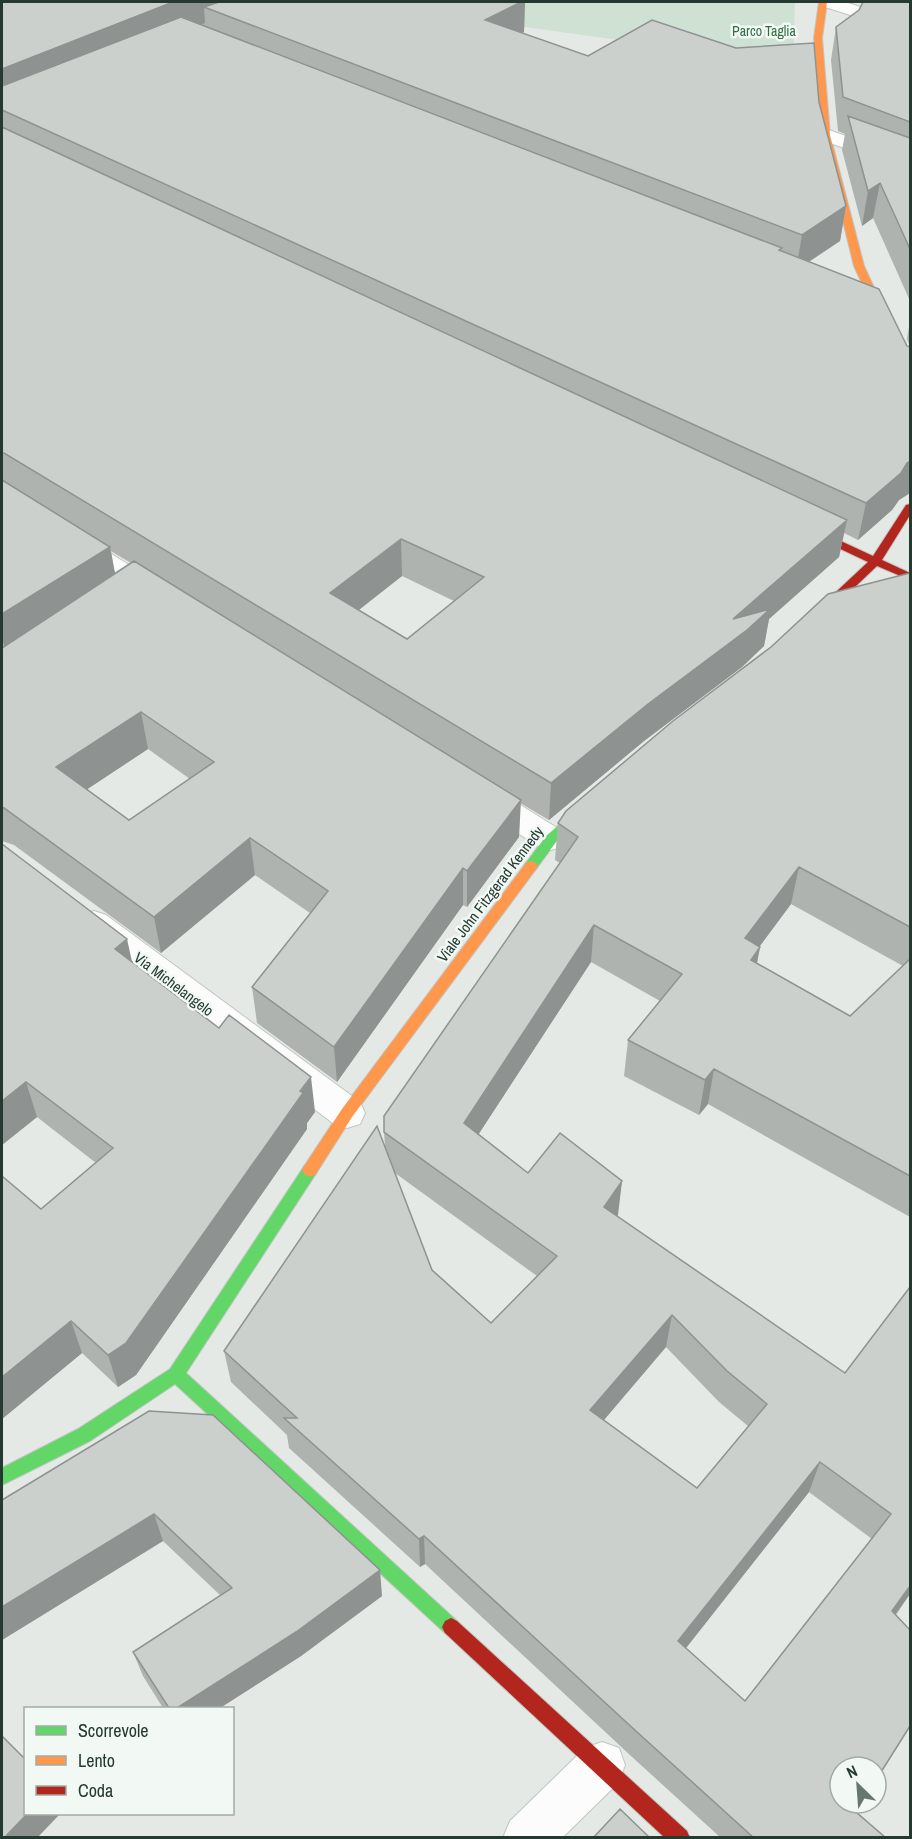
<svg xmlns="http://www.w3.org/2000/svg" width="912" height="1839" font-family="'Archivo Narrow',sans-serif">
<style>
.green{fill:#cfe1d2}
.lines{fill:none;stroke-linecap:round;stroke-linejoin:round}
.street-casing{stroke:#c1c6c3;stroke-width:2}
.fast-casing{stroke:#c0c6c3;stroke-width:2}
.slow-casing{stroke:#c0c6c3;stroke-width:2}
.jam-casing{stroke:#c0c6c3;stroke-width:2}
.street{fill:#fbfcfb;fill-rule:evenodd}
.fast{fill:#63d668;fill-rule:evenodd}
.slow{fill:#ff974d;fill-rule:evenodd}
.jam{fill:#b3261e;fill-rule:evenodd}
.wall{fill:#afb3b0;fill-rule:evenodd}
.shaded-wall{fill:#8e9290}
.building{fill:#cbd0cd;stroke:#8e9290;stroke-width:1.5;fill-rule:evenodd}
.labels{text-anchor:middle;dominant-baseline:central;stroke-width:5;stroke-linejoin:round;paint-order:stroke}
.far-park-label{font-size:14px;fill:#326d42;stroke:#f2f8f4}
.street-label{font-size:15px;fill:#243a31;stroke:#f2f8f4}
</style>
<rect width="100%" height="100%" fill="#e4e9e6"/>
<!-- green -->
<path class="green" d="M440,2h355l-2,62 -291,-40z"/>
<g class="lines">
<!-- street casing -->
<g class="street-casing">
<path id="street" d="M819,2h26l65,21v11l-88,-28z
M826,129l84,30v13l-91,-33 -3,-4 3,-4z
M2,490l9,2 157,97 4,6 -4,6 -10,3 -10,-3 -146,-92z
M482,785l11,3 69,43 5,8 -5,8 -11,3 -11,-3 -69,-43 -5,-8 5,-8z
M94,911l12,4 254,187 5,11 -5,11 -13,4 -13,-4 -252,-191 -5,-9 5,-9z
M602,1742l17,6 6,17 -6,17 -57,56h-59l7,-17 75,-73z"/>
</g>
<!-- fast casing -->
<g class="fast-casing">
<path id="fast" d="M592,799l6,5 -1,3 -41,35 -20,27h-10l-2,-3 2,-3 20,-27 41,-35z
M310,1164l5,1 3,5 -3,5 -129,198 271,248 3,6 -3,6 -6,3 -6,-3 -270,-249 -85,57 -88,44v-17l76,-39 92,-60 135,-204z"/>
</g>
<!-- slow casing -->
<g class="slow-casing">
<path id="slow" d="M819,2h8l-5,36 8,97 34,131 46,100v13l-5,-3 -51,-110 -32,-131 -8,-97z
M531,861l5,2 2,3 -2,3 -184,248 -37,58 -5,1 -5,-1 -3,-5 3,-5 37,-56 184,-246z"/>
</g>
<!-- jam casing -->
<g class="jam-casing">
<path id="jam" d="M910,504v11l-28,45 28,13v7l-33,-14 -62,59h-8l-2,-3 2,-3 61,-57 -72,-34v-4h8l69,32 33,-51z
M451,1618l6,3 230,210 3,7h-25l-220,-205 -3,-6 3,-6z"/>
</g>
<!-- street -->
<use href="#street" class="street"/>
<!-- fast -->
<use href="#fast" class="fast"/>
<!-- slow -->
<use href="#slow" class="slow"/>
<!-- jam -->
<use href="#jam" class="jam"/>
</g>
<!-- wall -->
<path class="wall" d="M2,2h523l-1,30 -2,1 66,23 231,46 27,104 -6,35 -31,21 98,84 3,1 -3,-8 3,-18v172l-11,7 -7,10 -34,30 -14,-7 -5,24 -70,62 -5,27 -22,21 -98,74 -95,79 -29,-17 -1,34 -52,70 -4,-2 -126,177 -80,-59 -5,-36 58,-74 -55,-38 -94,78 -147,-108 -12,-4zM111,551l3,2 17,10 -16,11zM402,576l52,25 -47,38 -48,-29zM148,749l42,30 -61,41 -42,-31z
M910,2v299l-37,-83 -11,8 -20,-76 3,-16 -7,-3 -7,-71 5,-33 23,-17z
M910,573v644l-202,-113 -9,11 -75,-39 4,-36 32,-39 -69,-39 -113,173 50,38 94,8 -5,35 228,157 65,-86v307l-14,21 14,15v97l-34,54v-14l-36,36h22l-6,9 30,26h-165l-90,-82 -206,-192 -5,3 -131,-119 -2,-13 -56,-53 -7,-31 161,-205 -1,-14 176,-269 -5,-3 3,-37zM791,904l112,62 -53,50 -93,-53 3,-16v-1zM395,1173l142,103 -46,47 -59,-53zM666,1347l53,55 29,24 -51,62 -93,-68zM809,1492l63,47 -127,162 -59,-53z
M2,844l130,117 183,151 -8,11v6l-171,246 -18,12 -36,-34 -80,66 39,-210 55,-46 -59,-46 -35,28z
M149,1411l233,185 -81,60 -81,52h-57l-20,-32 -10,-24 88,-56 -58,-55 -161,99z"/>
<!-- shaded-wall -->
<path class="shaded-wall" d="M170,2h89l-55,5 1,16 -203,82v-36z
M521,2h4l-1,30 -40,21 1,-33z
M880,183l-7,35 -11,8 6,-35z
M846,206l-6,35 -44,29 6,-35z
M910,461v32l-11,7 -7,10 -34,30 8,-37 41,-40z
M847,520l-8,37 -70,62 -5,27 -22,21 -98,74 -95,79 2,-37 182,-164z
M401,539l1,37 -69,54 -3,-37z
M110,547l7,37 -111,71 -4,-18v-23z
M141,712l7,37 -83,55 -9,-37z
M521,800l-2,37 -52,70v-36z
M250,838l5,37 -94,78 -7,-36z
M799,867l-8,37 -52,70 6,-36z
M463,868v37l-126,177 -3,-35z
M594,925l-3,37 -128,196 1,-35z
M127,939l8,36 -20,-26z
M760,947l-7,36 -2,-23z
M714,1069l-6,35 -9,11 6,-35z
M311,1077l4,35 -8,11v6l-171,246 -18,12 -10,-32z
M26,1082l11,35 -35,28v-44z
M622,1181l-4,34 -18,26 4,-34z
M672,1315l-6,32 -80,94 4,-31z
M71,1321l11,32 -80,66v-42z
M820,1462l-11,30 -138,175 7,-26z
M154,1514l9,27 -161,99v-33z
M424,1536l1,28 -5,3 -1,-28z
M380,1570l2,26 -81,60 -81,52h-43z
M910,1586v8l-32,44 14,-27z
M27,1814h33l-23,24h-33z"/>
<!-- building -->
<path class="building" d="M2,2h168l-2,2 -166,65z
M219,2h302l-36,18 103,36 64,-36 84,28 78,-5 5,59 27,104 -44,29 -598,-228z
M863,2h47v120l-67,-25 -7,-70 23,-17z
M181,17l601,231 -3,2 100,39 28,57 3,1v114l-3,2 -6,10 -35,30 -864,-393v-24z
M848,116l62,22v111l-30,-66 -12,8z
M2,127l845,393 -114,99 37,-10 -23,21 -99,74 -97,79 -547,-330h-2zM401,539l83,38 -77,62 -77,-46z
M2,480l108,67 -108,67z
M134,561l387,239 -54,71 -4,-3 -129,179 -82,-60 76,-96 -78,-53 -96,79 -150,-109 -2,-1v-159zM141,712l73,50 -85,58 -73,-53z
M910,573v354l-111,-60 -54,71 15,9 -9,13 99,56 60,-57v217l-196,-107 -9,11 -77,-40 54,-66 -88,-49 -130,198 64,50 32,-40 62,48 -18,26 241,166 65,-86v299l-18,25 18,19v96l-34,54v-13h-36v36h21l-5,9 30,26h-132l-117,-106 -213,-196 -5,3 -135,-121h13l-73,-67 153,-225 55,144 59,53 66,-67 -173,-124v-16l194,-279 -20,-14 8,-12 107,-90 98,-74 57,-53zM672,1315l55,56 40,33 -70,84 -107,-78zM820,1462l71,52 -146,187 -67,-60z
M2,844l125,95 -12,10 104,79 10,-13 82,62 -11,14 3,2 -177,250 -18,12 -37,-34 -69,56v-201l39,33 72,-61 -87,-66 -24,19z
M149,1411l64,4 167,155 -84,62 -119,76h-8l-36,-56 99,-64 -78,-74 -152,93v-107z
M2,1736l24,24v54h1l-23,24h-2z
M620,1809l30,29h-57z"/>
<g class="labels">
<!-- far-park labels -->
<g class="far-park-label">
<text x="764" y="31">Parco Taglia</text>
</g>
<!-- street labels -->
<g class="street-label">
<text transform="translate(490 894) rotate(-53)">Viale John Fitzgerad Kennedy</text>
<text transform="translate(174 984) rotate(37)">Via Michelangelo</text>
</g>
</g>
<!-- border -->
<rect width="912" height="1839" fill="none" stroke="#243a31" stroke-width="6"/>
<!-- legend -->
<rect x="24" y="1707" width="210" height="108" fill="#f2f8f4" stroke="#a0aca6" stroke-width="1.5"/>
<rect x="36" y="1726" width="30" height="9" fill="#63d668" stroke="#a0aca6" stroke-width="1.5"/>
<text x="78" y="1737" font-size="18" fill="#243a31">Scorrevole</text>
<rect x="36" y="1756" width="30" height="9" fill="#ff974d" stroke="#a0aca6" stroke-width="1.5"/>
<text x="78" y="1767" font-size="18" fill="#243a31">Lento</text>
<rect x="36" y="1786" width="30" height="9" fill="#b3261e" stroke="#a0aca6" stroke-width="1.5"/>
<text x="78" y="1797" font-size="18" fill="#243a31">Coda</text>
<!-- north arrow -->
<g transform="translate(858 1785) rotate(335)"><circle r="28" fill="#f2f8f4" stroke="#a0aca6" stroke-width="1.5"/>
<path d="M0-4.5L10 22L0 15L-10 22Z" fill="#677770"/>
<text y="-9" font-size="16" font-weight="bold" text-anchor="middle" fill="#243a31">N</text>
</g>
</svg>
